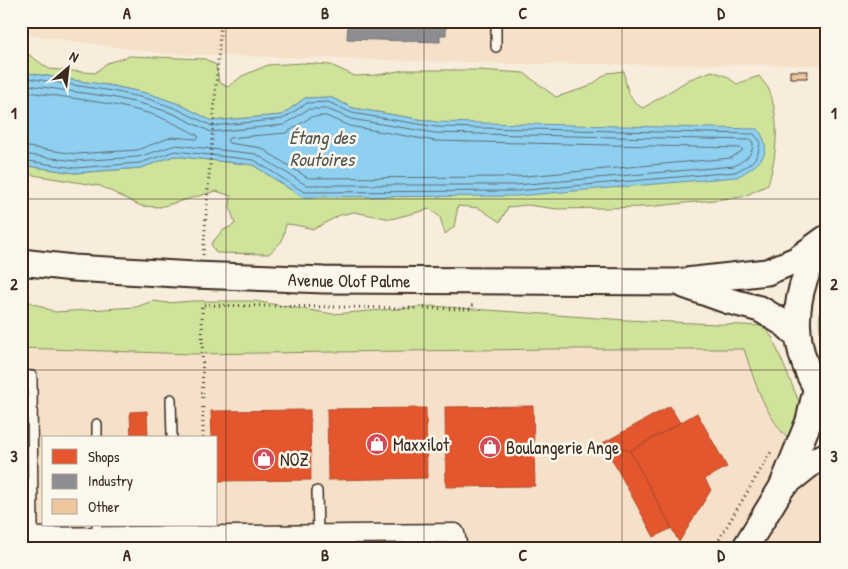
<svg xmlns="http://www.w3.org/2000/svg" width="848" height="569" font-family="'Patrick Hand',sans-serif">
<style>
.built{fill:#f5e1c9;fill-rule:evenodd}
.green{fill:#cfe49a;stroke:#85875c}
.water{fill:#8fd0f1;stroke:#6d8e9d}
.shops{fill:#e4572e;stroke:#b14a29}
.industry{fill:#8d8d92;stroke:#746f6f}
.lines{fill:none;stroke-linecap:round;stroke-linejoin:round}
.shore{stroke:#5d6c72;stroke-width:1}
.building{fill:#edc69d;stroke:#3b2a1e}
.lane-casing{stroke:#3b2a1e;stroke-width:12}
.street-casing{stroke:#3b2a1e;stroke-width:21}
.secondary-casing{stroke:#3b2a1e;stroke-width:29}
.path{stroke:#3b2a1e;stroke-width:3;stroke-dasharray:1 4;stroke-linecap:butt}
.lane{stroke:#fbf7ec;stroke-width:9}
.street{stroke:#fbf7ec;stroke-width:18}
.secondary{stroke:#fbf7ec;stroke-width:25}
.grid{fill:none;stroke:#3b2a1e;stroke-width:1;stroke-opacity:0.55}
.labels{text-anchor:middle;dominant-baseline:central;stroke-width:5;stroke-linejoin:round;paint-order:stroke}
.street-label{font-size:18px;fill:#3b2a1e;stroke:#fbf7ec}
.poi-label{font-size:18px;fill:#3b2a1e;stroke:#fbf7ec;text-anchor:start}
.water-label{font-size:19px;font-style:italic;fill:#505453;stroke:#fbf7ec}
.neatline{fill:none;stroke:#3b2a1e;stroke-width:2}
.grid-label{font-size:16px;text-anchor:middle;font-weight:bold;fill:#3b2a1e}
</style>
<rect width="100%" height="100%" fill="#f8eddc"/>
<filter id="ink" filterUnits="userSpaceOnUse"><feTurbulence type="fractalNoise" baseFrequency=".02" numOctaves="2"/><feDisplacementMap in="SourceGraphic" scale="10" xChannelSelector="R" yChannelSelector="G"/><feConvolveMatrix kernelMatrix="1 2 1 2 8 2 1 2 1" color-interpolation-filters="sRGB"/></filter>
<g filter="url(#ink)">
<!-- built -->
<path class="built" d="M21,21h806v44l-312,-1 -349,-10 -145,-20z
M21,348l170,6 360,-5h194l13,42 21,39 29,32 19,17v69h-806zM44,438h172v87h-172z"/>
<!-- green -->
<path class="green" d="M21,49l28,20 46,4 12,-10 23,-7 75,3 11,6 3,17 9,5 14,-11 26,-11 35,-2 28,2 24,11 22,-1 27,-5h75l45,3 32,24 32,-10 20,-14 16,-2c2,16 4,29 19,37l47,-29 22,-8 14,5 11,8 22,-8c3,5 9,10 11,16 10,31 7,62 -2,93l-26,12 -95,10 -90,2 -30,-4 -19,2 -8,15 -21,-14 -21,-2 -4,21 -9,7 -5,-17 -10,-8 -39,10 -37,-7 -14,3 -26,14 -19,-4 -9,-1 -4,17 -13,13 -53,-1 -5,-9 11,-13 13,-7 -5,-17 1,-11 -15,-5 -56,16 -19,-1 -41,-20 -79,-13v-8l54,8 66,-5 33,-12 79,9 49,32 134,-75 -83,-14 -23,-11 -25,1 -23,17 -70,6 -33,-17 -29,-10 -37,-8 -92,-14z
M827,282v79c-10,-26 -10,-54 0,-79z
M21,301l9,1 25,10 81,-5 17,-6 15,2 24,-2h62l79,13 99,-8 194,14 138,6 8,11 33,79 -16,24c-25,-27 -34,-57 -45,-91h-193l-360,5 -170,-6z"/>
<!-- water -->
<path class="water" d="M21,72l92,14 37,8 29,10 33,17 70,-6 23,-17 25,-1 23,11 83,14 322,7c18,25 0,36 -21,48l-221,19 -214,1 -49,-32 -79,-9 -33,12 -66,5 -54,-8z"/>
<!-- shops -->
<path class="shops" d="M533,406l2,80 -89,1 -1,-80z
M670,406l10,17 -50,28 -27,-8z
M426,408l1,70 -99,2 -1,-71z
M310,410l1,70 -95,1v-43h-4l-1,-27z
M147,411l1,27h-17l-1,-26z
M697,413l30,54 -22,12 6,11 -32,52 -49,-91z
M603,443l27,8 42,77 -18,9z"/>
<!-- industry -->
<path class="industry" d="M348,21h92v4l6,1v9h-6v7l-93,-3z"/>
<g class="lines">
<!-- shore -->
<path class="shore" d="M21,77l91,14 37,8 28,10 35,17 71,-7 24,-16 21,-1 24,11 84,14 318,7 6,7c-1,19 -9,23 -25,31l-219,19 -212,1 -50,-32 -79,-9 -35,12 -65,5 -54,-8
M21,84l90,13 36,8 27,9 37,18 73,-7 24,-16h19l24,10 84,14 316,7 2,3c0,13 -9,17 -19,23l-218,19h-210l-50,-31 -80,-9 -38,12 -63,4 -54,-7
M21,91c41,6 83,10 123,21 19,5 36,14 53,23l2,2 -3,2 -24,-2 -35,13 -61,4 -55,-8
M326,116l23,10 86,15 306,7 2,2 -12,8 -216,19 -207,1 -47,-30 -32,-5 -2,-2 2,-3 57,-5 25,-16z"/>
</g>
<!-- building -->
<path class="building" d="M790,71h18l-1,7h-17z"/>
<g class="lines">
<!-- lane casing -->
<g class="lane-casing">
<path id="lane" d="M496,21v26
M21,375l11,1 1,161
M171,399l1,39
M97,424v14
M317,491l1,43
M228,535l1,13
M96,548l1,-23"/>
</g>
<!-- street casing -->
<g class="street-casing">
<path id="street" d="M21,537l434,-4 3,15"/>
</g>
<!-- secondary casing -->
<g class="secondary-casing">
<g id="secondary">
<path d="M822,244c-34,53 -33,109 5,160"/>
<path id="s1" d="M21,262l52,6 121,7 130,5 353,2 90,-10 29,-12 29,-21"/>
<path d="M684,285l45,16 31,8 25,15 13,12"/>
<path d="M784,485l29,-23 14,-7"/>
<path d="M745,548l37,-61 27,-66 7,-31"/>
</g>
</g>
<!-- path -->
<path class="path" d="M203,255l18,-234
M203,438l-1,-133 268,4 5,-7
M714,548l57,-96"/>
<!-- lane -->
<use href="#lane" class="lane"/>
<!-- street -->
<use href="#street" class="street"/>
<!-- secondary -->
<use href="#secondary" class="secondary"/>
</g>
</g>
<!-- grid -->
<path class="grid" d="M226,21v527M424,21v527M622,21v527M21,199h806M21,370h806"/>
<!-- icons -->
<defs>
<g id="shop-disc" transform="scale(1.125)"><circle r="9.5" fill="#d1495b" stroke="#fbf7ec"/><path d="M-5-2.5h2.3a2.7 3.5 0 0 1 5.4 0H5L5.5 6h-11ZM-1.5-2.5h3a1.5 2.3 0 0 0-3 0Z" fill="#fff"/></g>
</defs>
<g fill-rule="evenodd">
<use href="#shop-disc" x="377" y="444"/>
<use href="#shop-disc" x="490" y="447"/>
<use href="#shop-disc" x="264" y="459"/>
</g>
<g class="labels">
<!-- street labels -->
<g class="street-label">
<text stroke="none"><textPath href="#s1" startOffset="329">Avenue Olof Palme</textPath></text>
</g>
<!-- poi labels -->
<g class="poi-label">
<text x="393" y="444">Maxxilot</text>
<text x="506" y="447">Boulangerie Ange</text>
<text x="280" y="459">NOZ</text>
</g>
<!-- water labels -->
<g class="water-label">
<text x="322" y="137">Étang des<tspan x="322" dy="22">Routoires</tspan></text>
</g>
</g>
<!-- margin -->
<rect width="848" height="569" fill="none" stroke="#fbf7ec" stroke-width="55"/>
<!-- legend -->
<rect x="42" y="436" width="175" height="90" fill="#fbf7ec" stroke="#aea59a"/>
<rect x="52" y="449" width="25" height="15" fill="#e4572e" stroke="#aea59a"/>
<text x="88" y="462" font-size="15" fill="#3b2a1e">Shops</text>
<rect x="52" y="474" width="25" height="15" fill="#8d8d92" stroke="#aea59a"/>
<text x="88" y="486" font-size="15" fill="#3b2a1e">Industry</text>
<rect x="52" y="499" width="25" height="15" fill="#edc69d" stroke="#aea59a"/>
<text x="88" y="512" font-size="15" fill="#3b2a1e">Other</text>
<!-- north arrow -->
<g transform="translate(68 68) rotate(28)" stroke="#fbf7ec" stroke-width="4" paint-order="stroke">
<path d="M0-4L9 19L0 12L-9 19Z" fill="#3b2a1e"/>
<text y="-8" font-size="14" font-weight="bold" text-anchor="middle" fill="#3b2a1e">N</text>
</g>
<rect x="28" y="28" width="792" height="514" class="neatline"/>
<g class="grid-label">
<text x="127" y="19">A</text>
<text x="325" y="19">B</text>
<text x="523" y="19">C</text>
<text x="721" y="19">D</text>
<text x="14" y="119">1</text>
<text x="834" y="119">1</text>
<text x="14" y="290">2</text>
<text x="834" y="290">2</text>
<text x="14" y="462">3</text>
<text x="834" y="462">3</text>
<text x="127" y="561">A</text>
<text x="325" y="561">B</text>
<text x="523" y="561">C</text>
<text x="721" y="561">D</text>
</g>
</svg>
